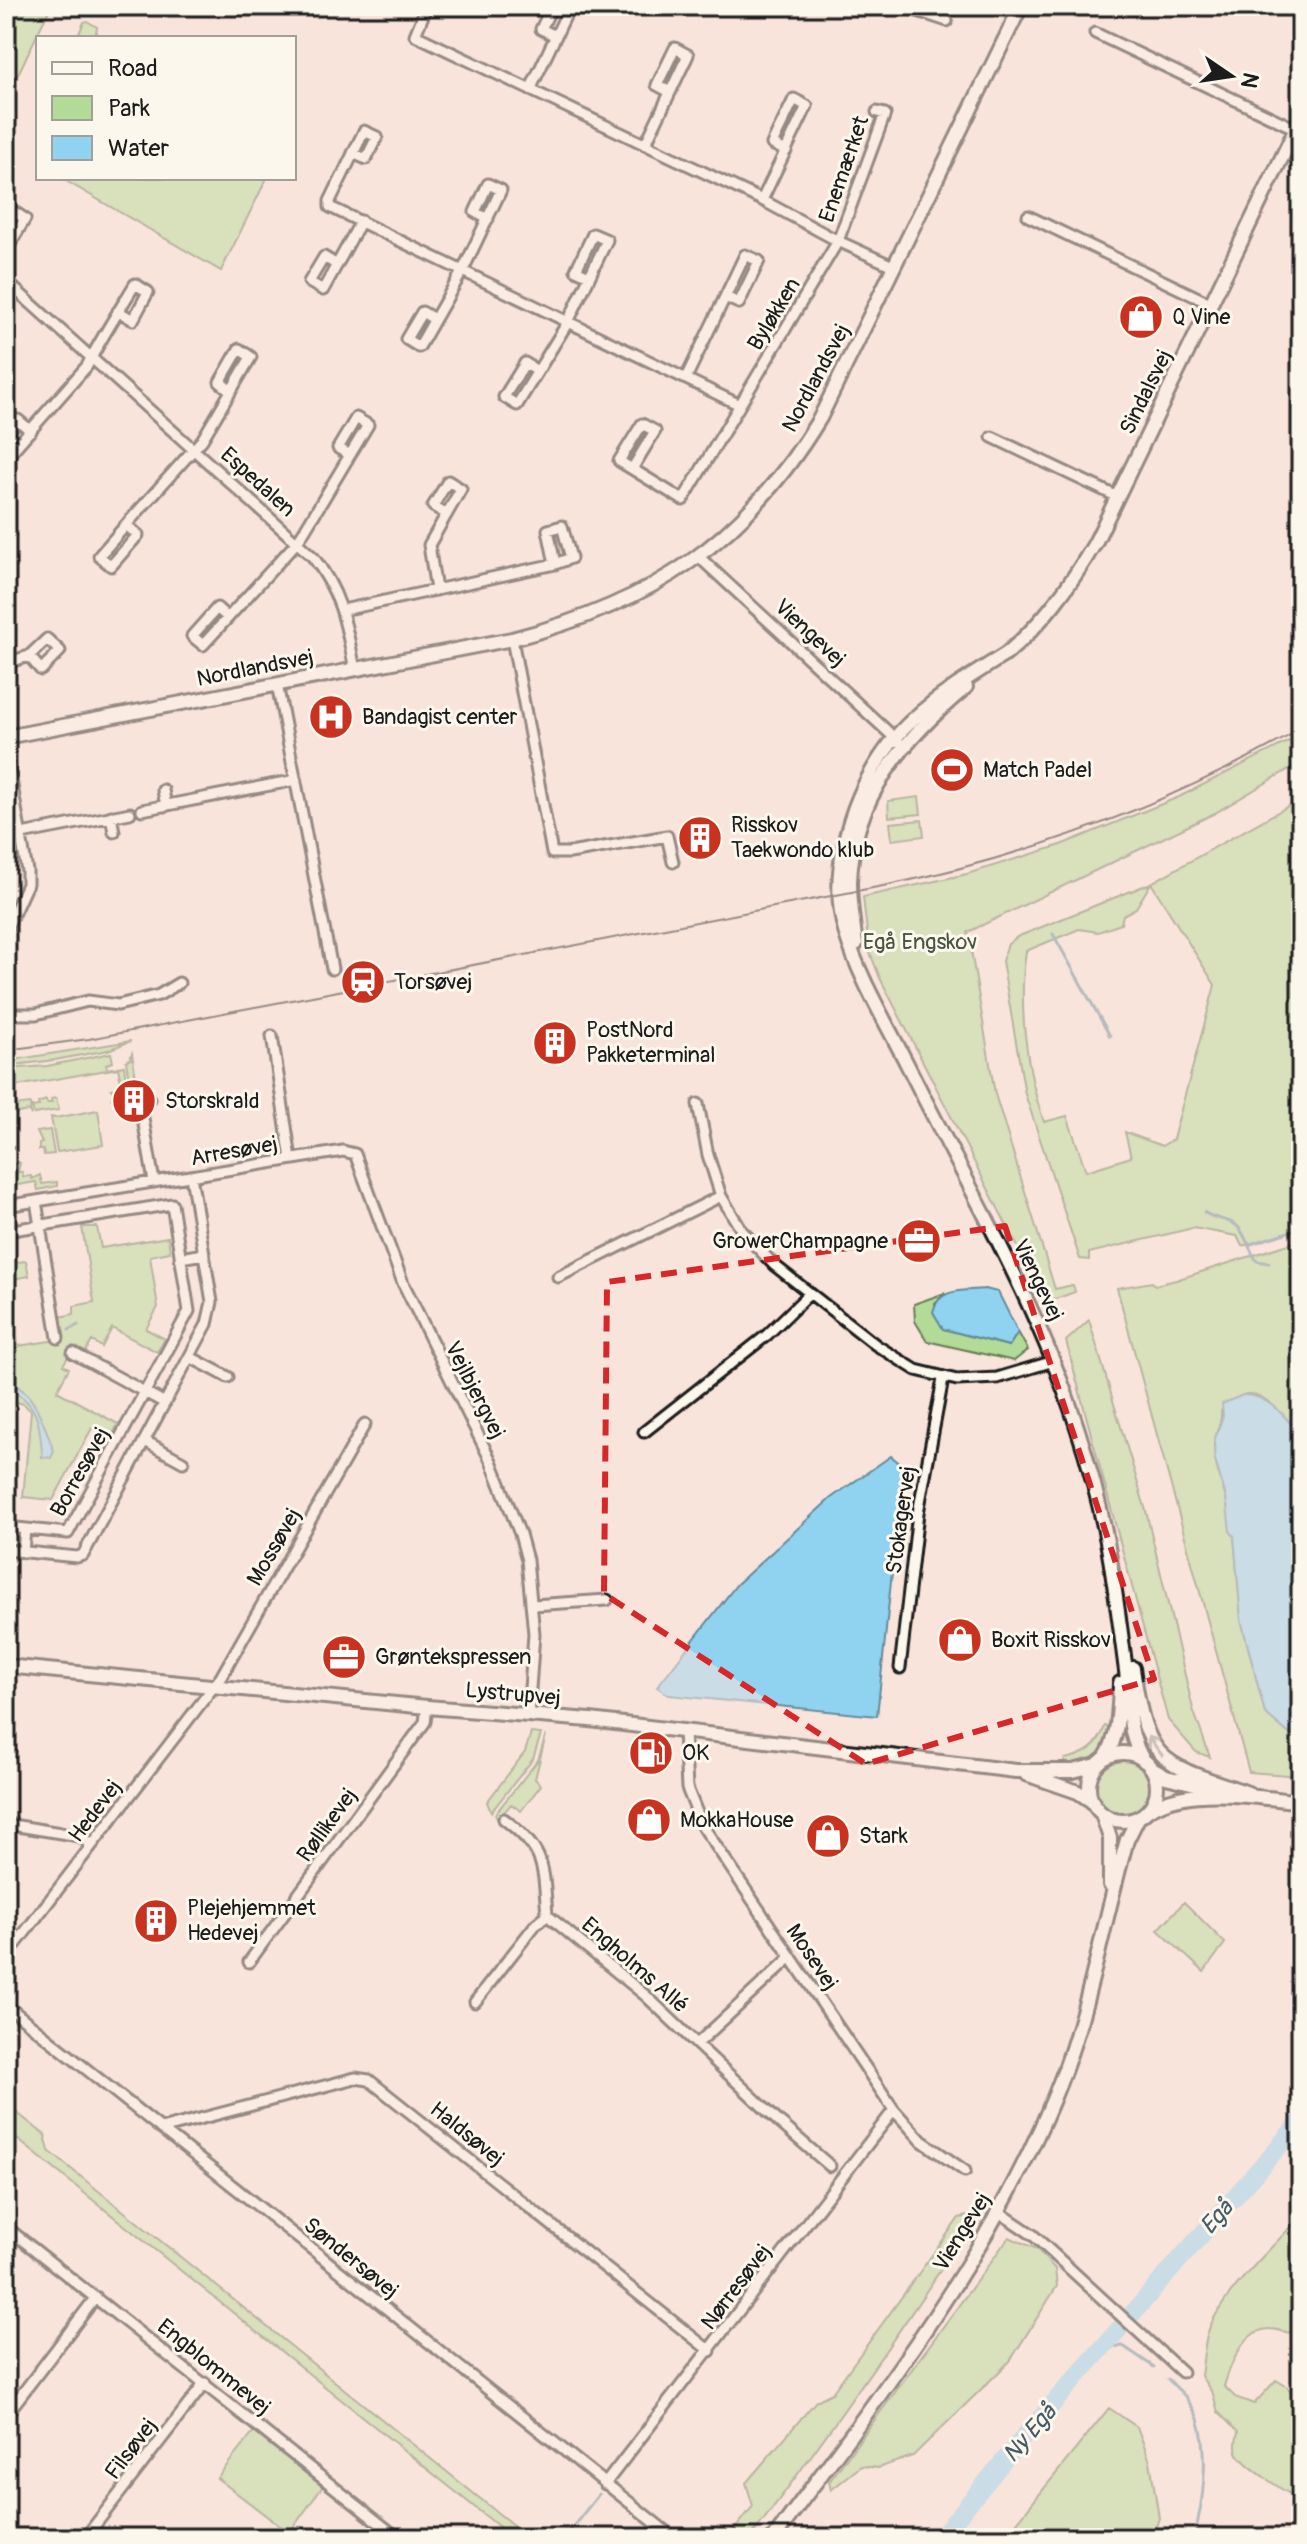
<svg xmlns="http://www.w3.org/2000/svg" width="1307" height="2544" font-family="Pangolin,sans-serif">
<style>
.green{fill:#b2db97;stroke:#677c5a;stroke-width:2;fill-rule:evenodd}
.water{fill:#90d3f1;stroke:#628a9c;stroke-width:2}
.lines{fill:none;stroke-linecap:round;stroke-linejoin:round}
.stream{stroke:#628a9c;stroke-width:3}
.river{stroke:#90d3f1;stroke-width:18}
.street-casing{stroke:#1c1c1c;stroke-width:15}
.secondary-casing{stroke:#1c1c1c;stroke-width:18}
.street{stroke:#fbf7ec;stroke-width:9}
.secondary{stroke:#fbf7ec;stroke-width:12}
.tram{stroke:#1c1c1c;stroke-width:2}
.oneway{stroke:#97948e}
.marked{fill:none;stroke:#d62828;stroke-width:6;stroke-dasharray:16 10;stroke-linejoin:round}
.labels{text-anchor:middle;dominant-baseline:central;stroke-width:6;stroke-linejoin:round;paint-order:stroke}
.street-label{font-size:22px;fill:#1c1c1c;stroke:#fbf7ec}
.poi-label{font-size:22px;fill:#1c1c1c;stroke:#fbf7ec;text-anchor:start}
.park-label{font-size:22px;fill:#495541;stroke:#fbf7ec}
.water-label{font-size:24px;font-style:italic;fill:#455c67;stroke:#fbf7ec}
</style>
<rect width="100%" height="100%" fill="#f9e4db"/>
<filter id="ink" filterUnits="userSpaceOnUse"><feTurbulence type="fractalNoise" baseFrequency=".0125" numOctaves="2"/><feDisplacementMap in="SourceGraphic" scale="16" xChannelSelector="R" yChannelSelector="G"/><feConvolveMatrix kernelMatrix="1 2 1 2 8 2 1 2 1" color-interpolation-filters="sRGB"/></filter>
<g filter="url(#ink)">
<!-- green -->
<path class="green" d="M6,6h45l-45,93z
M87,21l10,6 -2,11h-18l7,-16z
M61,178h206l-46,93z
M1301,735v27l-86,51 -247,119 27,162 60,195 18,-4 2,7 -25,9 -6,-3 -164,-320 -11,-28 -6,-53 104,-23 91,-28 121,-49z
M919,797l2,17 -32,3 -1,-16z
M1301,799v429l-59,18 -5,-10 -44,-8 -104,25v7l-9,-1 -55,-165 -23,-133 6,-17 9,-7 134,-54zM1151,883l64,102 -42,154 -11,7 -37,-14 6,25 -45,14 -19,-55 -23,6c-18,-51 -26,-118 -18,-171l53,-22 19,3 23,-8 2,-9 13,-7z
M922,820l2,16 -32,4 -2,-17z
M131,1041l-23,9 -53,10 -49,6v-5z
M111,1053l2,9 -7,2 1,5 17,-3 3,22 -5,1 1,7 -11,2 3,-4 -4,-5 11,-2 -4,-19 -107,19 3,19 16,-2 1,11 -2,-4 -23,4v-46l41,-3z
M132,1053l7,44 -7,1 -6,-37 3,-1z
M56,1098l3,12 -25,4 -2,-7 7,-1 -1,-3 8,-3 1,3h5l-1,-4z
M98,1110l5,35 -46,7 -6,-35 4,1z
M50,1130l4,24 -10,1 -1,-5h-4v-6l3,-1 -5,-11z
M20,1163l-2,9h4l1,5 8,-1 1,3 8,-4 2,9 15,-2v4l-19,4 -2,-8 -19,3 -4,-21z
M82,1227h15l4,21 67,-11 2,15 -20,4 8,51 -12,22 19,10 -8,13 -45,-24 -10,19 -10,-6 -7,12 -11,-6 -11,18 6,3 -12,23 61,33 -7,14 -19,-10 -39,72 -30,-3 8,-86 -7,-7 -18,-4v-136l20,-3 3,15 -21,4 10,66 45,-7 -3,-22 14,-3v-8l20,-4z
M1301,1240v196c-10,-13 -38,-48 -58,-41 -7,3 -15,11 -22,16 2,11 -6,20 -7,31 -1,20 7,38 12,57 4,12 1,26 8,37l7,83 24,94 27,23 9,1v39l-52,-4 -132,-484 35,-6 3,3 21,-5z
M945,1293l-10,10 8,26 66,17 9,-14 10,18 -14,11 -87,-20 -12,-20 -1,-17z
M1089,1320l57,191 47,198 17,48 -14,-5 -28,-32 -102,-379z
M1139,1723l51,54c-39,-8 -42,-17 -56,-52z
M1105,1726l8,1c-14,36 -13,32 -51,41l3,-9c20,-4 33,-12 40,-33z
M531,1733l10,1 -8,25 -42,53 -4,-10 38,-50z
M546,1735l-11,44 6,6 -20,26 -10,-7 -12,14v5l-4,-9 43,-54z
M1095 1787a28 28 0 1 1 56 0a28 28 0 1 1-56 0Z
M1184,1902l41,41 -21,29 -46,-42z
M6,2104l39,31 4,16 480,387h-16l-507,-408z
M968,2216l4,7c-71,107 -144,213 -222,315h-22l25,-32 -7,-23 70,-82 16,-8 127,-175z
M1301,2216v117c-11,2 -21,-4 -32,-4 -26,0 -39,37 -45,57l11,11 19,7 22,-24 10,6 15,16v97c-13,-4 -59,-35 -64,-47 -3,-7 0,-13 1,-20l-20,-20 -5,-18 -12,-18c2,-14 3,-30 7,-44 12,-37 66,-86 93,-116z
M1009,2237l28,12 18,20 2,17 -47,75 -97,95 -35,12 -17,-2 -30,24 -2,-8z
M1109,2408l28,19 13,34 9,57 -7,20h-148z
M254,2431l69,55 -34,47 -72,-55z"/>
<!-- water -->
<path class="water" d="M985,1289l13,3 20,40 -9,14 -66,-17 -10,-17c5,-25 32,-21 52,-23z
M6,1382c29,6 38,44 48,69l-3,7 -9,-1c-1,-30 -4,-58 -36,-68z
M1243,1395c25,-1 44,23 58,41v301h-8l-28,-24 -24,-94 -7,-83 -4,-5 -4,-34 -11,-37 -1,-20 9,-24 -1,-12z
M891,1456l12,10 -26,250 -208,-21 -12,-8 80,-103 94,-86z"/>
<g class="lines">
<!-- stream -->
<path class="stream" d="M1053,934l57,102
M1204,1212c10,8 22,6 32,13 10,8 13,26 21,36l12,2
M1248,1245l53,-17
M69,1330l9,-5
M1103,2347l20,-1 31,21
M1168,2379c11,11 25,25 30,40 12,35 5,84 -4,119
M564,2538l35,-44"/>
<!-- river -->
<path class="river" d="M1133,2313l168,-192
M940,2538l86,-104 94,-106"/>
<!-- street casing -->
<g class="street-casing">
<path id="street" d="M427,6l-12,29 347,165 76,41 57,26
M552,6l-11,23 15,7
M902,6l45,15
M1095,33l201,96
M530,90l40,-84
M645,145l43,-90 -13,-7 -18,37 13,7
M353,153l13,6 11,-22 -13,-6 -34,70v6l410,198
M762,200l45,-94 -13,-7 -22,45 14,7
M1028,216l183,88
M6,222l7,-11 12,8 -19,32
M337,265l-13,-8 -15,25 14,8 38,-69
M6,281l307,276c29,37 33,68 42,113
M434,319l-12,-7 -16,27 13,8 44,-77 38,-80 -13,-6 -13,28 13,7
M537,371l-12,-8 -21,34 13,8 51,-83 39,-82 -14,-6 -17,36 13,6
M686,378l39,-81 14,6 20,-42 -14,-6 -20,42
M6,434l12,-14 13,11
M992,437l126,60
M6,458l81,-92c14,-28 32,-55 48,-82l13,8 -15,28 -15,-9
M632,469l23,-38 -13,-7 -23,37 64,39 155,-259 47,-127 -8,-2
M126,525l-27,31 12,10 27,-31 -12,-10 76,-85 49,-83 -12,-8 -19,33 11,9
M699,557l200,185
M436,590l-7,-45 32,-56 -13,-8 -15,25 14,8
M343,610l212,-46 16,-6 -9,-32 -14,4 7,34
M228,618l-11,-10 -25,28 11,9 94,-103 6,-9 65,-108 -12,-7 -18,30 12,7
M512,639l40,214h18l97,-17 6,26
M6,663l23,-7 18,-17 13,12 -19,19 -12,-14
M277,684l55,285
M6,751l21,120v13l-21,46
M163,790l3,16
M142,810l154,-30
M111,816l3,16
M6,837l124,-24
M6,1014h30l52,-13 30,4 41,-10 20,-12
M272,1036l19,123
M149,1099l-9,2 14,81
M698,1104l10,51 13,41 21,35 32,34 102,80 40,25 41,10 40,-2 57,-17
M36,1201l22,137
M6,1206l337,-55 12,3 48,129 88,178 29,73 7,26 7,74 -6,82
M6,1231l166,-27 17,107 -121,222 -62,-6
M180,1258l24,-4
M558,1277l163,-81
M73,1353l92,50
M190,1357l38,20
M644,1432l123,-97 42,-41
M145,1441l38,21
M6,1550l71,7 6,-2 124,-231 5,-22 -21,-126
M23,1552l2,-23
M533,1605l74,-5
M900,1668l18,-155 25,-134
M684,1732l3,56 15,37 192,285 28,31 43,30
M6,1824l73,12 13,9
M547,1915l99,81 133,126 51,44
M6,1957l215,-280 144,-253
M249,1962l176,-240 2,-15
M475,2002l61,-78 11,-9c-4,-50 -1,-64 -43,-96
M6,2005l668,533
M697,2044l94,-87
M161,2129l194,-51 14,2 341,271
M999,2212l34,23 149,137
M6,2227l392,311
M6,2415l90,-118
M605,2484l289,-374
M85,2538l120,-155"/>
</g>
<!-- secondary casing -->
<g class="secondary-casing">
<path id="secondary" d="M1009,652c-47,30 -98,58 -129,106 -31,47 -51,117 -35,173 14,47 41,91 63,135 59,119 128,234 169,361 16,49 29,100 36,151 5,31 9,62 13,93 4,31 0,63 18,90
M1005,655c38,-32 65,-69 90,-112l206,-425
M6,737l506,-98c140,-36 233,-97 308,-221l201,-412
M856,944c-3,-21 -6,-41 -6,-62 2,-85 55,-144 116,-195
M6,1666l421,41 163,13 426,51h57l24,-6
M1133,1668c14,97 27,95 115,125
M1089 1787a34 34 0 1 1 68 0a34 34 0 1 1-68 0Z
M1105,1758c14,-20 14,-51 15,-75
M1152,1769l14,8 46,11
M1026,1774l52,18 15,10
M1152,1808c39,-23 106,-11 149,-6
M1102,1814l8,24v47
M774,2538c109,-147 227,-296 291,-469 27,-75 40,-153 62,-229l11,-22"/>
</g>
<!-- street -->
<use href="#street" class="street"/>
<!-- secondary -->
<use href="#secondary" class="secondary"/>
<!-- tram -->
<path class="tram" d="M6,1050l83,-11 799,-154c145,-30 285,-83 413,-156"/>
</g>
<!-- one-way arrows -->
<defs><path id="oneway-shaft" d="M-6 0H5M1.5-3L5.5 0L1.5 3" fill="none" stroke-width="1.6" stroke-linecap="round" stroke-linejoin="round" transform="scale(2)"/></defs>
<use class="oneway" href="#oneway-shaft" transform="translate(1155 1746) rotate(-127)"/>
</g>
<!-- marked area -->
<path d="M0 0H1307V2544H0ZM1005,1226l149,453 -288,85 -262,-170 3,-312z" fill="#f9e4db" fill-opacity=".55" fill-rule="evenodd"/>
<path class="marked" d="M1005,1226l149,453 -288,85 -262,-170 3,-312z"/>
<!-- icons -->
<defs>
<g id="shop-disc" transform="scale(2.3)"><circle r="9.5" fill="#c8321e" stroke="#fbf7ec"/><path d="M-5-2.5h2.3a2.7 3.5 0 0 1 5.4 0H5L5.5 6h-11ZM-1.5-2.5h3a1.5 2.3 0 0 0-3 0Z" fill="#fff"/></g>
<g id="hospital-disc" transform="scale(2.3)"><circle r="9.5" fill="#c8321e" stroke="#fbf7ec"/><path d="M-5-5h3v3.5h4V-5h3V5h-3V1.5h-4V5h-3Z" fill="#fff"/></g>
<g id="stadium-disc" transform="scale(2.3)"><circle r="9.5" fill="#c8321e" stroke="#fbf7ec"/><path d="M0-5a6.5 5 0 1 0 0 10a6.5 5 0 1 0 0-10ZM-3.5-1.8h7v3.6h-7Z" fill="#fff"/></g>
<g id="building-disc" transform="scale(2.3)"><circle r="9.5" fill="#c8321e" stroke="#fbf7ec"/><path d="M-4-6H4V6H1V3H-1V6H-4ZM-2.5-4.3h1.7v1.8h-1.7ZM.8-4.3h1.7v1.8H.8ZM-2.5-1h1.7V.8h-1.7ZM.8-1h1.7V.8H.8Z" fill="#fff"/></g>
<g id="station-disc" transform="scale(2.3)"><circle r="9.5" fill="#c8321e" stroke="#fbf7ec"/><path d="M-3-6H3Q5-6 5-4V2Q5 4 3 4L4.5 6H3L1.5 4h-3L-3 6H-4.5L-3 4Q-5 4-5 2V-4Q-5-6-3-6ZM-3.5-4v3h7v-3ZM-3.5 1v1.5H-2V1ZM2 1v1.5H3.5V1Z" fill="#fff"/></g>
<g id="office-disc" transform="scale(2.3)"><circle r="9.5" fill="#c8321e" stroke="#fbf7ec"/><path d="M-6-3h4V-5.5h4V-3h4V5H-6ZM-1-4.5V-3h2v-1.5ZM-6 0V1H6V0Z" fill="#fff"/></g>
<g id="fuel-disc" transform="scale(2.3)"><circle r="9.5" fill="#c8321e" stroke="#fbf7ec"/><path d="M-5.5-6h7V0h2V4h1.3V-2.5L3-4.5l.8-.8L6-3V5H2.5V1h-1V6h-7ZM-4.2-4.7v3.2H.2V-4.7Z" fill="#fff"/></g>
</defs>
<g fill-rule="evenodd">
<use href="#shop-disc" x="1141" y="317"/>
<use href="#hospital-disc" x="331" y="717"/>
<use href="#stadium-disc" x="952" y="770"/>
<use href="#building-disc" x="700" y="838"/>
<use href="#station-disc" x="363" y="982"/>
<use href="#building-disc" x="555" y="1043"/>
<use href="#building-disc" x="134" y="1101"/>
<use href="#office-disc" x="919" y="1241"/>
<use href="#shop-disc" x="960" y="1640"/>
<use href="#office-disc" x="344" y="1657"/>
<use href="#fuel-disc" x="651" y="1753"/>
<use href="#shop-disc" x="649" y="1820"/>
<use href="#shop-disc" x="828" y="1836"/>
<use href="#building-disc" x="156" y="1921"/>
</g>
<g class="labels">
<!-- street labels -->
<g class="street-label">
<text transform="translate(844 169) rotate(-71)">Enemærket</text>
<text transform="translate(774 314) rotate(-59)">Byløkken</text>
<text transform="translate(816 378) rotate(-62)">Nordlandsvej</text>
<text transform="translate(1146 392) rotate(-64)">Sindalsvej</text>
<text transform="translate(258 482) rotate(42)">Espedalen</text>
<text transform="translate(810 633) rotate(43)">Viengevej</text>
<text transform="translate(255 668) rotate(-11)">Nordlandsvej</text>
<text transform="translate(234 1151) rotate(-10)">Arresøvej</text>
<text transform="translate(1038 1280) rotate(64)">Viengevej</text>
<text transform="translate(475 1390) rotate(63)">Vejlbjergvej</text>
<text transform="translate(80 1472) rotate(-61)">Borresøvej</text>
<text transform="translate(901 1520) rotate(-82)">Stokagervej</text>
<text transform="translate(274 1547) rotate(-60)">Mossøvej</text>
<text transform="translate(513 1694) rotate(5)">Lystrupvej</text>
<text transform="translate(95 1811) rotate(-53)">Hedevej</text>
<text transform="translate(327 1825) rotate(-54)">Røllikevej</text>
<text transform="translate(812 1957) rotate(56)">Mosevej</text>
<text transform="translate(635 1965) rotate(41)">Engholms Allé</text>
<text transform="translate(467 2134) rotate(39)">Haldsøvej</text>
<text transform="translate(962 2232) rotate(-58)">Viengevej</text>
<text transform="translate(351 2258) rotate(39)">Søndersøvej</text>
<text transform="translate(736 2287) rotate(-53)">Nørresøvej</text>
<text transform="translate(214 2367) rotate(39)">Engblommevej</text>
<text transform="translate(131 2449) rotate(-53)">Filsøvej</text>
</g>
<!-- poi labels -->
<g class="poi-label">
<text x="1172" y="317">Q Vine</text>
<text x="362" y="717">Bandagist center</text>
<text x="983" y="770">Match Padel</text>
<text x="731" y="825">Risskov<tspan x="731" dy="25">Taekwondo klub</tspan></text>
<text x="394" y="982">Torsøvej</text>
<text x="586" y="1030">PostNord<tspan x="586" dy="25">Pakketerminal</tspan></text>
<text x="165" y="1101">Storskrald</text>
<text x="888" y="1241" text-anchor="end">GrowerChampagne</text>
<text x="991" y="1640">Boxit Risskov</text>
<text x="375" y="1657">Grøntekspressen</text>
<text x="682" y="1753">OK</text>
<text x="680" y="1820">MokkaHouse</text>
<text x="859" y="1836">Stark</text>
<text x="187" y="1908">Plejehjemmet<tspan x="187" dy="25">Hedevej</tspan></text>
</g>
<!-- park labels -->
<g class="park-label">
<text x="920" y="942">Egå Engskov</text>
</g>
<!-- water labels -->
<g class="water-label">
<text transform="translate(1217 2217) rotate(-49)">Egå</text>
<text transform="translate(1030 2433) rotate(-49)">Ny Egå</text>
</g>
</g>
<!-- margin -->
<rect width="1307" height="2544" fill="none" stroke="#fbf7ec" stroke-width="32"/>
<rect x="16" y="16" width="1275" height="2512" fill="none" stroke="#1c1c1c" stroke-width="3" filter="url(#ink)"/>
<!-- legend -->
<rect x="36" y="36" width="260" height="144" fill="#fbf7ec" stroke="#a29f99" stroke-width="2"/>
<rect x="52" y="62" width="40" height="12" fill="#fbf7ec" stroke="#a29f99" stroke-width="2"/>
<text x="108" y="76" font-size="24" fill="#1c1c1c">Road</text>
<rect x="52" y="96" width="40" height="24" fill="#b2db97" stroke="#a29f99" stroke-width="2"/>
<text x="108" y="116" font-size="24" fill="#1c1c1c">Park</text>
<rect x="52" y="136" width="40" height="24" fill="#90d3f1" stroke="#a29f99" stroke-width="2"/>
<text x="108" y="156" font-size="24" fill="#1c1c1c">Water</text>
<!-- north arrow -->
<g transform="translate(1231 76) rotate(103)" stroke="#fbf7ec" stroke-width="6" paint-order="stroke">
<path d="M0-6L14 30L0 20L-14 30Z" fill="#1c1c1c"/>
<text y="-12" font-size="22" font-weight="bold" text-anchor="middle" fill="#1c1c1c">N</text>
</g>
</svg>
